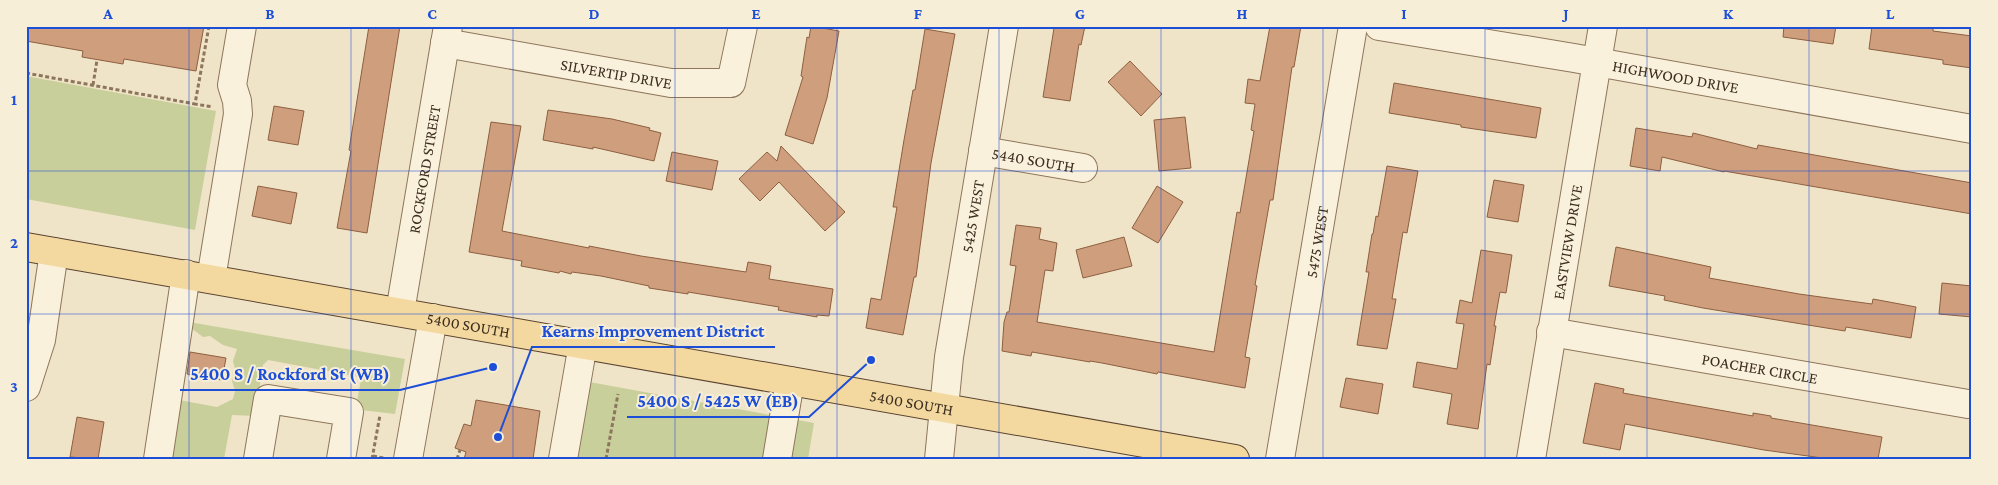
<svg xmlns="http://www.w3.org/2000/svg" width="1998" height="485" font-family="'Crimson Pro',serif">
<style>
.green{fill:#c9cf9b}
.building{fill:#cf9f7d;stroke:#8d5f41}
.lines{fill:none;stroke-linecap:round;stroke-linejoin:round}
.minor-casing{stroke:#8d765c;stroke-width:30}
.major-casing{stroke:#5b4430;stroke-width:30}
.path{stroke:#8d765c;stroke-width:3;stroke-dasharray:4 2.5;stroke-linecap:butt}
.minor{stroke:#faf1dc;stroke-width:28}
.major{stroke:#f3d9a0;stroke-width:28}
.grid{fill:none;stroke:#1d4ed8;stroke-width:1;stroke-opacity:0.55}
.labels{text-anchor:middle;dominant-baseline:central;stroke-width:4;stroke-linejoin:round;paint-order:stroke}
.street-label{font-size:16px;fill:#3d2e20;stroke:#f7eed8}
.leader{fill:none;stroke:#1d4ed8;stroke-width:2}
.callout-dot{fill:#1d4ed8;stroke:#f7eed8;stroke-width:2}
.callout-label{font-size:18px;text-anchor:middle;font-weight:bold;fill:#1d4ed8;stroke:#f7eed8;stroke-width:4;stroke-linejoin:round;paint-order:stroke}
.neatline{fill:none;stroke:#1d4ed8;stroke-width:2}
.grid-label{font-size:16px;text-anchor:middle;font-weight:bold;fill:#1d4ed8}
</style>
<rect width="100%" height="100%" fill="#f0e4c8"/>
<!-- green -->
<path class="green" d="M26,76l190,35 -21,119 -169,-31z
M189,322l216,37 -10,55 -34,-4 -5,-4 5,-26 -2,-3 -91,-17 -5,5 -8,51 -23,-1 -8,44h-55l10,-59 38,7 16,-8 2,-8 -3,-10 3,-12 -2,-8 4,-12 -14,-4 -13,-9 -7,1 -12,-9z
M573,379l241,44 -6,36h-248z"/>
<!-- building -->
<path class="building" d="M26,26h178l-8,45 -72,-12 -1,5 -41,-7 1,-6 -57,-10z
M369,26h31l-33,207 -30,-5 14,-77 -2,-1z
M811,26l28,5 -12,67 -14,46 -28,-9 18,-58 -2,-1 6,-39 2,1z
M1053,26h32l-4,19 -2,-1 -9,57 -27,-4 11,-69z
M1270,26h31l-7,41h-2l-19,133h-3l-15,85 2,1 -12,71 5,1 -5,30 -87,-16 -1,2 -55,-11 -12,-2v1l-58,-10 -1,4 -29,-5 2,-29 3,-10h2l7,-46 -6,-1 6,-40 25,3 -2,11 18,4 -4,28 -8,-1 -8,52 177,30 23,-140 3,1 14,-82 -3,-1 4,-26 -10,-1 3,-24 12,2z
M1784,26h52l-3,18 -50,-7z
M1872,26h61v5l39,5v32l-29,-4v-4l-74,-11z
M925,29l30,5 -24,129 -15,114h-2l-11,58 -37,-7 5,-30 10,2 16,-93h-4l11,-67 9,-50h2z
M1130,61l32,33 -21,22 -33,-34z
M1394,83l147,25 -5,30 -75,-11v-2l-72,-12z
M274,106l30,5 -6,34 -30,-5z
M548,110l64,9 38,9 -1,2 12,3 -7,28 -61,-14v2l-50,-9z
M1185,117l6,51 -32,3 -5,-51z
M491,122l30,4 -19,105 87,17v-2l52,10 105,16 2,-10 23,4 -2,13 64,10 -4,27 -12,-1v2l-39,-7 1,-3 -91,-15v2l-39,-6v-2l-48,-10 -29,-4 -1,2 -11,-3 -1,2 -38,-7 1,-5 -53,-9z
M1636,128l56,9 1,-4 64,16 1,-4 214,38v31l-248,-43v1l-62,-15 -2,14 -30,-5z
M781,146l64,66 -20,19 -46,-49 -19,19 -21,-22 28,-27 10,9z
M672,152l46,9 -6,29 -46,-9z
M1387,166l31,5 -11,62 -4,-1 -11,67h4l-9,50 -30,-4 12,-73h-3l6,-38h1l3,-18 2,1z
M1494,180l30,5 -6,37 -31,-5z
M258,186l39,7 -6,31 -39,-8z
M1157,186l26,16 -25,41 -26,-15z
M1124,237l8,29 -49,12 -7,-28z
M1616,247l95,20 -2,11 90,16 73,10 1,-5 43,8 -5,31 -65,-11 -1,4 -142,-23 -39,-8 1,-4 -56,-10z
M1481,250l31,5 -6,38 -6,-1 -6,34h2l-6,39 -3,-1 -9,65 -31,-5 5,-30 -39,-7 4,-25 40,7 7,-45 -8,-1 4,-23 12,3z
M1942,283l30,3v31l-33,-3z
M190,352l36,6 -4,22 -35,-6z
M1346,378l37,6 -5,30 -38,-7z
M1595,383l29,6 -1,4 130,23v-3l18,3v2l111,19 -4,22h-48l-66,-9 -139,-26 -5,26 -37,-7z
M476,400l64,11 -7,48h-69l2,-7 -11,-4 9,-24 7,2z
M77,417l27,5 -6,37 -28,-2z"/>
<g class="lines">
<!-- minor casing -->
<g class="minor-casing">
<g id="minor">
<path id="s1" d="M1379,26l195,32 398,71"/>
<path id="s2" d="M445,43l226,40h60l12,-57"/>
<path id="s3" d="M983,151l100,17"/>
<path d="M211,279l27,-165 -1,-13 -5,-16 10,-59"/>
<path id="s4" d="M400,312l48,-286"/>
<path id="s5" d="M1551,332l417,72"/>
<path d="M26,387l15,-47 13,-88"/>
<path d="M158,459l28,-185"/>
<path d="M258,459l10,-60 81,13 -8,47"/>
<path d="M408,459l25,-141"/>
<path d="M563,459l20,-115"/>
<path d="M777,459l13,-78"/>
<path id="s6" d="M939,459l10,-102 55,-331"/>
<path id="s7" d="M1280,459l73,-433"/>
<path id="s8" d="M1531,459l72,-433"/>
</g>
</g>
<!-- major casing -->
<g class="major-casing">
<g id="major">
<path id="s9" d="M26,247l1209,212"/>
</g>
</g>
<!-- path -->
<path class="path" d="M209,26l-14,78 18,3
M26,73l169,31
M93,85l4,-25
M373,456l11,2
M372,459l8,-44
M457,459l3,-9
M606,459l12,-65"/>
<!-- minor -->
<use href="#minor" class="minor"/>
<!-- major -->
<use href="#major" class="major"/>
</g>
<!-- grid -->
<path class="grid" d="M189,26v433M351,26v433M513,26v433M675,26v433M837,26v433M999,26v433M1161,26v433M1323,26v433M1485,26v433M1647,26v433M1809,26v433M26,171h1946M26,314h1946"/>
<g class="labels">
<!-- street labels -->
<g class="street-label">
<text stroke="none"><textPath href="#s2" startOffset="174">SILVERTIP DRIVE</textPath></text>
<text stroke="none"><textPath href="#s1" startOffset="301">HIGHWOOD DRIVE</textPath></text>
<text stroke="none"><textPath href="#s3" startOffset="51">5440 SOUTH</textPath></text>
<text stroke="none"><textPath href="#s4" startOffset="145">ROCKFORD STREET</textPath></text>
<text stroke="none"><textPath href="#s6" startOffset="245">5425 WEST</textPath></text>
<text stroke="none"><textPath href="#s7" startOffset="220">5475 WEST</textPath></text>
<text stroke="none"><textPath href="#s8" startOffset="220">EASTVIEW DRIVE</textPath></text>
<text stroke="none"><textPath href="#s9" startOffset="449">5400 SOUTH</textPath></text>
<text stroke="none"><textPath href="#s5" startOffset="212">POACHER CIRCLE</textPath></text>
<text stroke="none"><textPath href="#s9" startOffset="899">5400 SOUTH</textPath></text>
</g>
</g>
<!-- callouts -->
<path class="leader" d="M498 437L532 347H775M493 367L400 390H180M871 360L809 417H627"/>
<g class="callout-dot">
<circle cx="498" cy="437" r="5"/>
<circle cx="493" cy="367" r="5"/>
<circle cx="871" cy="360" r="5"/>
</g>
<g class="callout-label">
<text x="653" y="337">Kearns Improvement District</text>
<text x="290" y="380">5400 S / Rockford St (WB)</text>
<text x="718" y="407">5400 S / 5425 W (EB)</text>
</g>
<!-- border -->
<rect width="1998" height="485" fill="none" stroke="#f7eed8" stroke-width="55"/>
<rect x="28" y="28" width="1942" height="430" class="neatline"/>
<g class="grid-label">
<text x="108" y="19">A</text>
<text x="270" y="19">B</text>
<text x="432" y="19">C</text>
<text x="594" y="19">D</text>
<text x="756" y="19">E</text>
<text x="918" y="19">F</text>
<text x="1080" y="19">G</text>
<text x="1242" y="19">H</text>
<text x="1404" y="19">I</text>
<text x="1566" y="19">J</text>
<text x="1728" y="19">K</text>
<text x="1890" y="19">L</text>
<text x="14" y="105">1</text>
<text x="14" y="248">2</text>
<text x="14" y="392">3</text>
</g>
</svg>
